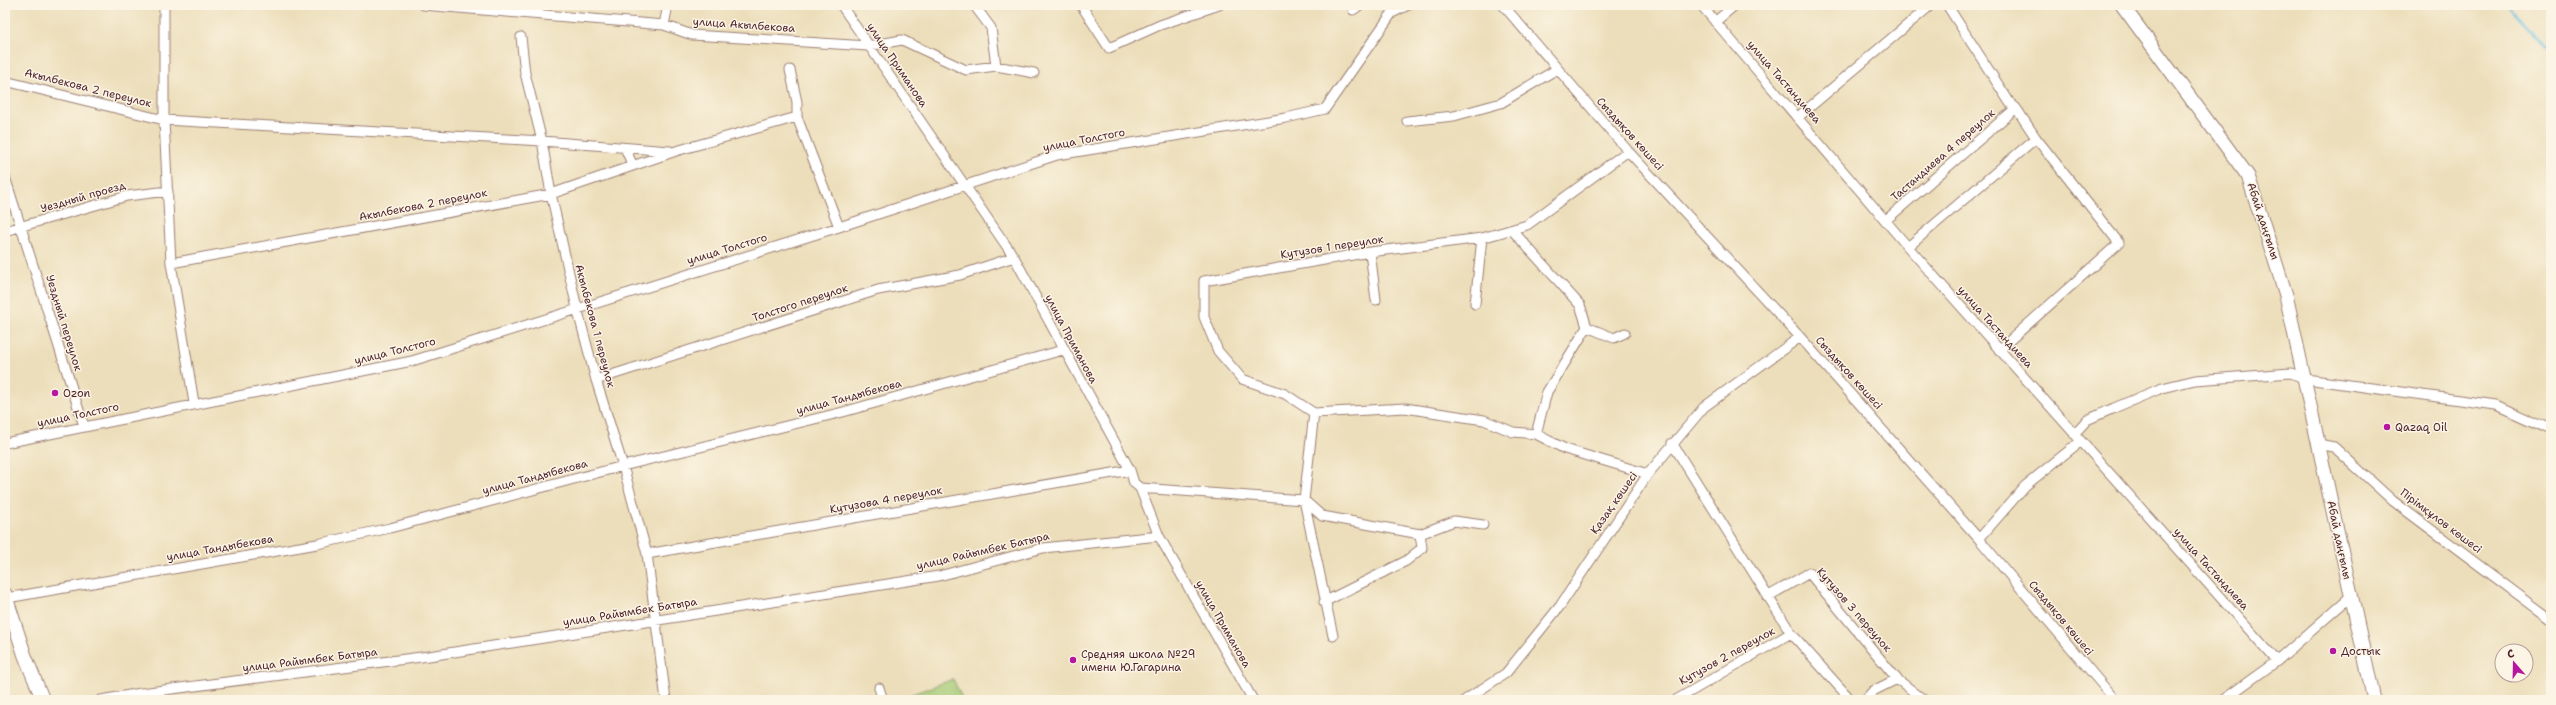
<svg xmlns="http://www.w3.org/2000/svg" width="2556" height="705" font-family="'Shantell Sans',sans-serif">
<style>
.green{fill:#a4c973;stroke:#77744f}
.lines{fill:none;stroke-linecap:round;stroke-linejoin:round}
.stream{stroke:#5fb9dd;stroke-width:3}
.street-casing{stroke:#9b7e72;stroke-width:11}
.secondary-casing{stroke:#9b7e72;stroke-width:15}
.street{stroke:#fff;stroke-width:9}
.secondary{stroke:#fff;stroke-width:13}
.poi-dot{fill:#b5179e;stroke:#fcf5e5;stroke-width:1.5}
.labels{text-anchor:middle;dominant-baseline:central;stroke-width:3;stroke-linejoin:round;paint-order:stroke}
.street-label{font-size:11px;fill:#4a1f2b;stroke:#fcf5e5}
.poi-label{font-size:11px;fill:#4a1f2b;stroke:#fcf5e5;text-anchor:start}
</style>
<rect width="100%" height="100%" fill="#fcf5e5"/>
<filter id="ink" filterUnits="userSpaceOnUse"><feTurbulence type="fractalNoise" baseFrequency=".025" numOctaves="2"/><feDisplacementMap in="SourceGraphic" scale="8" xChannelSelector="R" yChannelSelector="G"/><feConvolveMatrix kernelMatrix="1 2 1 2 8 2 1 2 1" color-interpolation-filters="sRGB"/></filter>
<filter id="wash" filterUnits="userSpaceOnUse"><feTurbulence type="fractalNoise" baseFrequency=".012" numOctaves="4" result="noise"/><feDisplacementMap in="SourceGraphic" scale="16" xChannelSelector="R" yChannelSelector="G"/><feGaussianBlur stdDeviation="0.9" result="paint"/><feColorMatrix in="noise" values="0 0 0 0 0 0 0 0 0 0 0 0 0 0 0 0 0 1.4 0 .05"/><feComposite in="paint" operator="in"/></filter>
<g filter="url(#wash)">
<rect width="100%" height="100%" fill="#ecdeba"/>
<!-- green -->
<path class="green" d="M953,679l10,21h-67z"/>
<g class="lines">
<!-- stream -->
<path class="stream" d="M2510,5c9,16 25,32 41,41"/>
</g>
</g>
<g filter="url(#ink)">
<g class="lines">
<!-- street casing -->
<g class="street-casing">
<path id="street" d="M164,5v115l7,143 23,140
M423,5l241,20 28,10 176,11 34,-6 64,30 30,-4 38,7
M841,5l173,252 116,213 4,13 6,5 19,48 94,164
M974,5l17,23 5,38
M1081,5l28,43 51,-23 59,-20
M1503,5l125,146 172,186 179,202 136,161
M1701,5l207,242 369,414
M1947,5l63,98 6,5 20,30 83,105 -120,107
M1353,10l7,-5
M1715,22l20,-17
M664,25l4,-20
M521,37l4,36 17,68 9,53 26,114 19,72 27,86 24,88 19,146
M790,70l7,32v15
M5,81l159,39 378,21 128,10
M1798,117l133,-112
M1407,121l47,-5 47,-13 56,-34
M625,148l8,18
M1628,151l-101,74 -45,13 -112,14 -166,29v36l14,34 24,28 43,15 29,19 91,-5 79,12 29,12 23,2 29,15 83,25
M5,177l79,249
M1886,220l130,-112
M1512,230l68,75 7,22 27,11 11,-5
M5,231l122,-35 41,-5
M1908,247l128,-109
M1370,252l6,48
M171,263l380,-69 125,-43 121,-34 42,110
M1475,304l7,-66
M596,380l282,-90 82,-15 54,-18
M1314,413l-10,87 29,136
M1536,434l11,-42 40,-65
M2074,434l13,-14 27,-12 48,-20 33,-8 96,-7 15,6 190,26 55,25
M5,443l407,-82 427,-134 218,-72 229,-37 39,-9 67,-96 16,-8
M1672,443l119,190 60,67
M2318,444l16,3 59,54 158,118
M1140,488l164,12 18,16 98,18 34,-13 29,4
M1979,539l46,-53 56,-45
M647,554l483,-84
M1767,597l42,-24 88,106 27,21
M7,598l310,-54 73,-16 233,-62 220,-54 220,-62
M1324,602l82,-41 16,-13 -2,-14
M879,688l4,12
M101,700l40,-7 288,-37 510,-80 104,-28 116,-12
M1465,700l41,-27 54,-67 88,-132 56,-67 96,-70
M1676,700l115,-67
M1865,700l8,-9 24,-12
M2223,700l54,-39 74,-65"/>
</g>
<!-- secondary casing -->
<g class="secondary-casing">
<path id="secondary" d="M2122,5l126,171 38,119 88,405
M5,594l20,62 18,44"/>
</g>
<!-- street -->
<use href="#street" class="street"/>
<!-- secondary -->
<use href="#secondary" class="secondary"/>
</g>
</g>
<!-- markers -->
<g class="poi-dot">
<circle cx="55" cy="393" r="4"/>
<circle cx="2387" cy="427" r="4"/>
<circle cx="2333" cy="651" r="4"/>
<circle cx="1073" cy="660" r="4"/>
</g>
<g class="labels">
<!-- street labels -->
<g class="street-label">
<text transform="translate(744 25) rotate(4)">улица Акылбекова</text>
<text transform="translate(897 65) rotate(56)">улица Приманова</text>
<text transform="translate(1784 82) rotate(49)">улица Тастандиева</text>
<text transform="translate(88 88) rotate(14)">Акылбекова 2 переулок</text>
<text transform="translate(1630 134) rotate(48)">Сыздықов көшесі</text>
<text transform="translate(1084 140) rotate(-11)">улица Толстого</text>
<text transform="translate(1943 155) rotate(-41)">Тастандиева 4 переулок</text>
<text transform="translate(83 197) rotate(-16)">Уездный проезд</text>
<text transform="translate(423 205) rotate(-11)">Акылбекова 2 переулок</text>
<text transform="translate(2263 221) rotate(72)">Абай даңғылы</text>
<text transform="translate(1332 247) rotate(-9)">Кутузов 1 переулок</text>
<text transform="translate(727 249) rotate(-17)">улица Толстого</text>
<text transform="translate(800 303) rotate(-18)">Толстого переулок</text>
<text transform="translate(64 323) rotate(73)">Уездный переулок</text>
<text transform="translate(595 326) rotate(75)">Акылбекова 1 переулок</text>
<text transform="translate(1995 327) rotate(48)">улица Тастандиева</text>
<text transform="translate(1071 339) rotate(62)">улица Приманова</text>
<text transform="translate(395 351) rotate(-14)">улица Толстого</text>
<text transform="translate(1849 373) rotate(48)">Сыздықов көшесі</text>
<text transform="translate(849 397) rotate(-15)">улица Тандыбекова</text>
<text transform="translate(78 415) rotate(-12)">улица Толстого</text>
<text transform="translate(535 477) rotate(-15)">улица Тандыбекова</text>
<text transform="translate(886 500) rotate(-10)">Кутузова 4 переулок</text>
<text transform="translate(1614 503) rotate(-55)">Қазақ көшесі</text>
<text transform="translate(2441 521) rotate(37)">Пірімқұлов көшесі</text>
<text transform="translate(2339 540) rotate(78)">Абай даңғылы</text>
<text transform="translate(220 548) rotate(-10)">улица Тандыбекова</text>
<text transform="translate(983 551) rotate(-13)">улица Райымбек Батыра</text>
<text transform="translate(2211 569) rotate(48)">улица Тастандиева</text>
<text transform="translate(1854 610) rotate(49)">Кутузов 3 переулок</text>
<text transform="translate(630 612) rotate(-9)">улица Райымбек Батыра</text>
<text transform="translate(2061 618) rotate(50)">Сыздықов көшесі</text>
<text transform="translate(1223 624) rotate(60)">улица Приманова</text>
<text transform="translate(1727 656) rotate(-29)">Кутузов 2 переулок</text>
<text transform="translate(310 660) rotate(-7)">улица Райымбек Батыра</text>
</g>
<!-- poi labels -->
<g class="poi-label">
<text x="63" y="393">Ozon</text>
<text x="2395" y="427">Qazaq Oil</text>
<text x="2341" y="651">Достык</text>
<text x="1081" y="654">Средняя школа №29<tspan x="1081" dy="13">имени Ю.Гагарина</tspan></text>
</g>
</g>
<!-- margin -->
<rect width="2556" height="705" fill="none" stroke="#fcf5e5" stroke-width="20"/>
<!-- north arrow -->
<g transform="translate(2514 663) rotate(340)"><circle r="19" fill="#fcf5e5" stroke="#b59f9b"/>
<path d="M0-3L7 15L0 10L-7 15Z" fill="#b5179e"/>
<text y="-6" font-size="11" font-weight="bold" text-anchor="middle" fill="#4a1f2b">С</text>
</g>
</svg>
